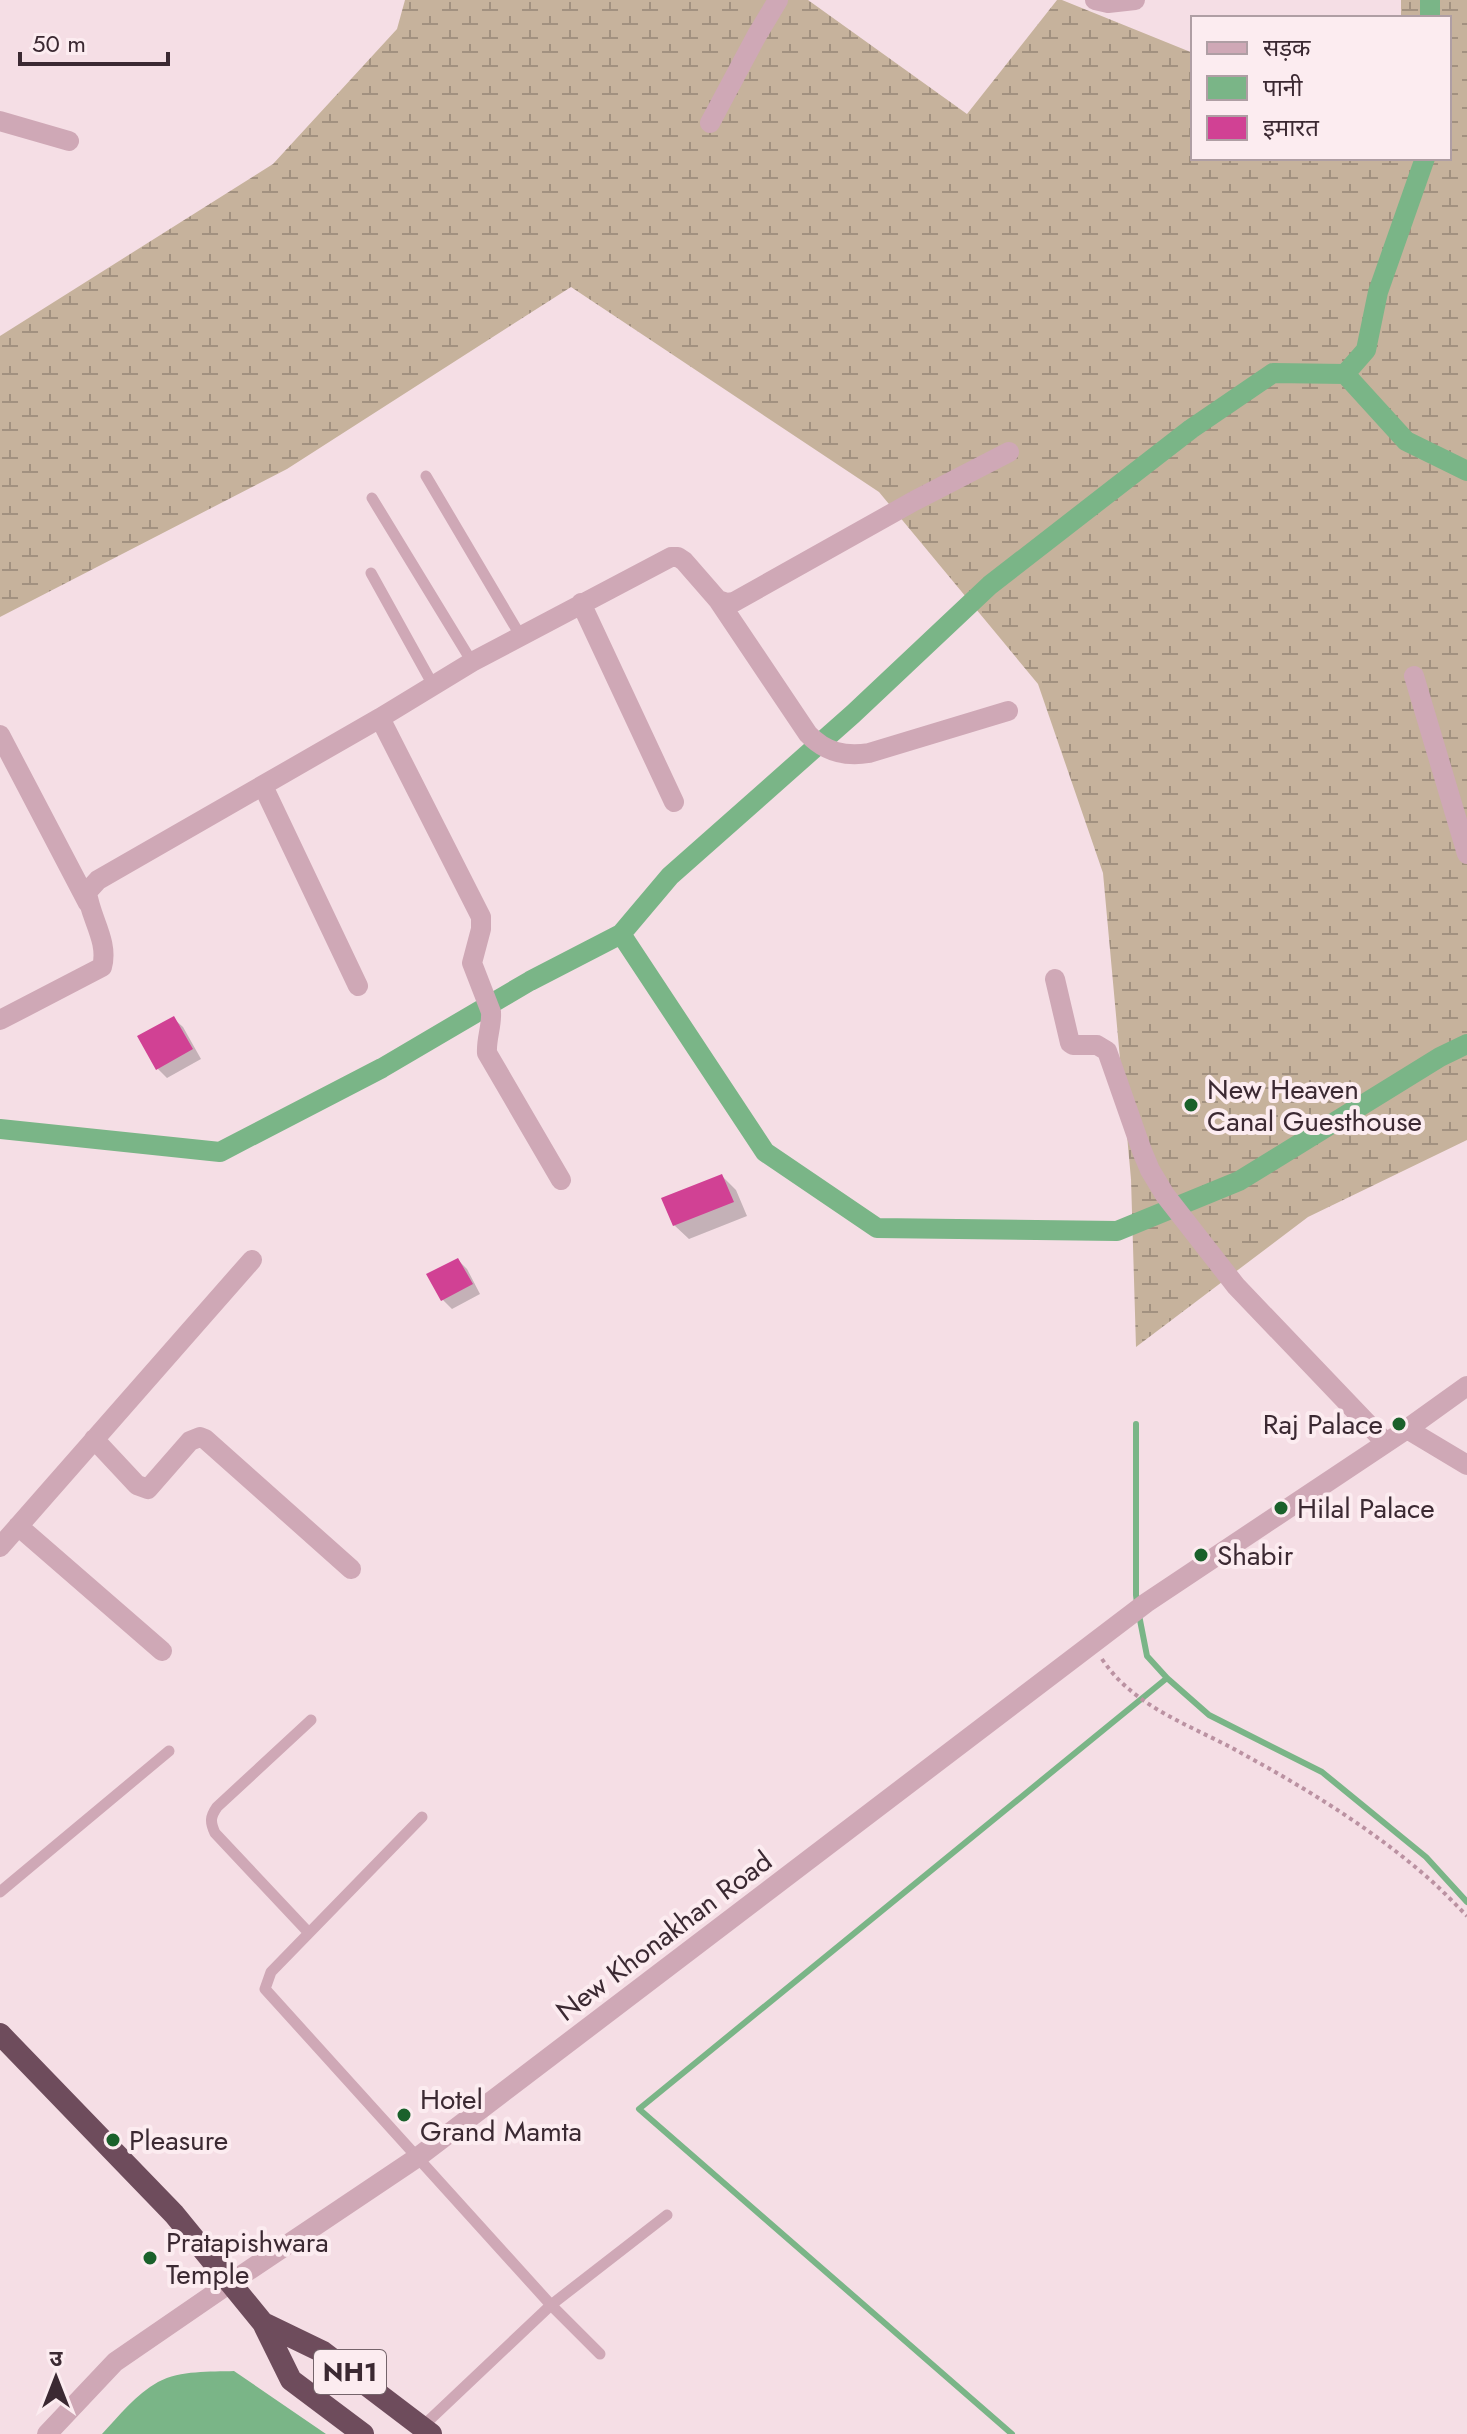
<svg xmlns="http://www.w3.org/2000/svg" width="1467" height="2434" font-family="Jost,'Noto Sans Devanagari',sans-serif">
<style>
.wetland{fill:url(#wetland-marsh)}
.water{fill:#7ab587}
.shadow{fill:#0003}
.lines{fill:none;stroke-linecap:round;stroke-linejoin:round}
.stream{stroke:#7ab587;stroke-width:6}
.canal{stroke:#7ab587;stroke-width:20}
.building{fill:#d14194}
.path{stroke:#bb92a2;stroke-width:4;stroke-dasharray:4 4;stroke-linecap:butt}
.service{stroke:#cfa8b6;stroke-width:11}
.minor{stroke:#cfa8b6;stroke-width:20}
.tertiary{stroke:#cfa8b6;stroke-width:20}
.trunk{stroke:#6e4c5c;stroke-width:22}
.poi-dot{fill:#1a612b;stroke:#fcecf0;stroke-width:3}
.labels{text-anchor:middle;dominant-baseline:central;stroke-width:8;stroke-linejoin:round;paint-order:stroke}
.shield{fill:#fcecf0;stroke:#75646b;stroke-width:2}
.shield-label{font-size:26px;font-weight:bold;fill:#3b2932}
.poi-label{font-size:28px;fill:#3b2932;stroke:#fcecf0;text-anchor:start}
.street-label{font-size:28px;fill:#3b2932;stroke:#fcecf0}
</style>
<defs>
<pattern id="wetland-marsh" width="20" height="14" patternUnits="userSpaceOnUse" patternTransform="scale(2)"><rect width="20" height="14" fill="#c6b29c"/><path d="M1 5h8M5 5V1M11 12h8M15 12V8" fill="none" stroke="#a29180"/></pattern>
</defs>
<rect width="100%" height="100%" fill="#f5dee5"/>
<!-- wetland -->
<path class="wetland" d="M405,0h403l159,114 90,-114h5l131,53v105h256v-140h-48v-18h66v1140l-159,77 -172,130 -5,-168 -28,-306 -65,-189 -159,-192 -308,-205 -284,182 -287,148v-281l273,-172 124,-135z"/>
<!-- water -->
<path class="water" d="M234,2371l92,63h-224c17,-18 34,-40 56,-52 23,-12 52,-10 76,-11z"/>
<!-- shadow -->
<path class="shadow" d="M173,1018l10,9 18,32 -34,19 -9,-9z
M722,1176l14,14 11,26 -58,23 -15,-14z
M458,1260l9,9 13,25 -28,15 -9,-9 -14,-25z"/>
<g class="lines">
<!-- stream -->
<path class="stream" d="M1136,1424v171l1,9
M1139,1615l8,41 20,22 42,37 113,57 104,85 41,45
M1012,2434l-373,-325 528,-431"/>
<!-- canal -->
<path class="canal" d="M1430,0v18
M1345,374l61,67 61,30
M621,934l144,218 112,76 240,3 122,-50 201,-124 27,-13
M0,1129l220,23 162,-84 148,-87 91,-47 49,-58 183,-162 137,-129 201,-156 82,-56 72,1 21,-24 12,-58 47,-134"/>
</g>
<!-- building -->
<path class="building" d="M174,1016l19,33 -37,21 -19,-34z
M722,1174l12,28 -61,24 -12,-28z
M458,1258l15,26 -32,17 -15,-27z"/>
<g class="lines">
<!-- path -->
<path class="path" d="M1102,1659c33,50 92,67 141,95 64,35 129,75 184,123 14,12 27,26 40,39"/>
<!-- service -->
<path class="service" d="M426,476l94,159
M372,498l100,164
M371,573l62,112
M422,1817l-151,155 -6,17 286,316 49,49
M0,1892l169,-141
M309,1933l-94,-100c-5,-11 -5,-16 2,-26l94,-87
M422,2427l129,-122 116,-90"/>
<!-- minor -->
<path class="minor" d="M1095,0l13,3 27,-3
M0,121l69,20
M710,123l47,-88 21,-35
M718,600l9,3 7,-1 180,-101 95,-49
M581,603l93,199
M1414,676l53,178
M380,718l101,199v12l-9,34 19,49c1,14 -5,27 -4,41l74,127
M0,735l88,168
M263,786l95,200
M1055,979l15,64 3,2h24l10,6 35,100 8,19 15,25 71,91 150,157
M0,1020l102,-53c7,-26 -12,-49 -15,-75l11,-12 282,-162 92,-56 199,-105h7l6,4 34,39 90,134c17,18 37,23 61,19l139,-42
M1407,1429l60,36
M94,1439l43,46 11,4 42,-48 10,-4 5,2 146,130
M18,1526l144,125
M0,1547l252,-287
M230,2283l188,-126 728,-554 261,-174 60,-43"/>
<!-- tertiary -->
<path class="tertiary" d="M47,2434l68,-72 115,-79"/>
<!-- trunk -->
<path class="trunk" d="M0,2034l174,180 89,109 28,57 72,54
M263,2323l60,29 108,82"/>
</g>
<!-- markers -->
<g class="poi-dot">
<circle cx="1191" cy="1105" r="8"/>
<circle cx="1399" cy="1424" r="8"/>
<circle cx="1281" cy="1508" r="8"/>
<circle cx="1201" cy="1555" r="8"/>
<circle cx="404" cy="2115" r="8"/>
<circle cx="113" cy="2140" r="8"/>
<circle cx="150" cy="2258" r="8"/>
</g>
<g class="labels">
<!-- shield labels -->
<rect class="shield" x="314" y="2350" width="72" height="44" rx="6"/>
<g class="shield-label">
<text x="350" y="2372">NH1</text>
</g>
<!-- poi labels -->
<g class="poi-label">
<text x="1207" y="1089">New Heaven<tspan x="1207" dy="32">Canal Guesthouse</tspan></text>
<text x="1383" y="1424" text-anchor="end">Raj Palace</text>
<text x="1297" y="1508">Hilal Palace</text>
<text x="1217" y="1555">Shabir</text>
<text x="420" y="2099">Hotel<tspan x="420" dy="32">Grand Mamta</tspan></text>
<text x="129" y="2140">Pleasure</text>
<text x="166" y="2242">Pratapishwara<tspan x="166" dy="32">Temple</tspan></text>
</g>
<!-- street labels -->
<g class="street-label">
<text transform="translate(664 1936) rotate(-37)">New Khonakhan Road</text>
</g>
</g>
<!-- legend -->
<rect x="1191" y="16" width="260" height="144" fill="#fcecf0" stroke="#af9ea4" stroke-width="2"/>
<rect x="1207" y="42" width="40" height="12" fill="#cfa8b6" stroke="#af9ea4" stroke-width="2"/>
<text x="1263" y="56" font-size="24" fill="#3b2932">सड़क</text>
<rect x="1207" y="76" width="40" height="24" fill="#7ab587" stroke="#af9ea4" stroke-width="2"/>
<text x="1263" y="96" font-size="24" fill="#3b2932">पानी</text>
<rect x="1207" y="116" width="40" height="24" fill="#d14194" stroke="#af9ea4" stroke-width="2"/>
<text x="1263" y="136" font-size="24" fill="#3b2932">इमारत</text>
<!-- north arrow -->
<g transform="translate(56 2378)" stroke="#fcecf0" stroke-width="6" paint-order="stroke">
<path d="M0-6L14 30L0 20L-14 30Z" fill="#3b2932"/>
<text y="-12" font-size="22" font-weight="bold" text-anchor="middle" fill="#3b2932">उ</text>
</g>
<!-- scale -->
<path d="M20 52v12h148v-12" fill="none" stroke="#3b2932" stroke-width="4"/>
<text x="32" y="52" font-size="24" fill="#3b2932" stroke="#fcecf0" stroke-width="6" paint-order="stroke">50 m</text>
</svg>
